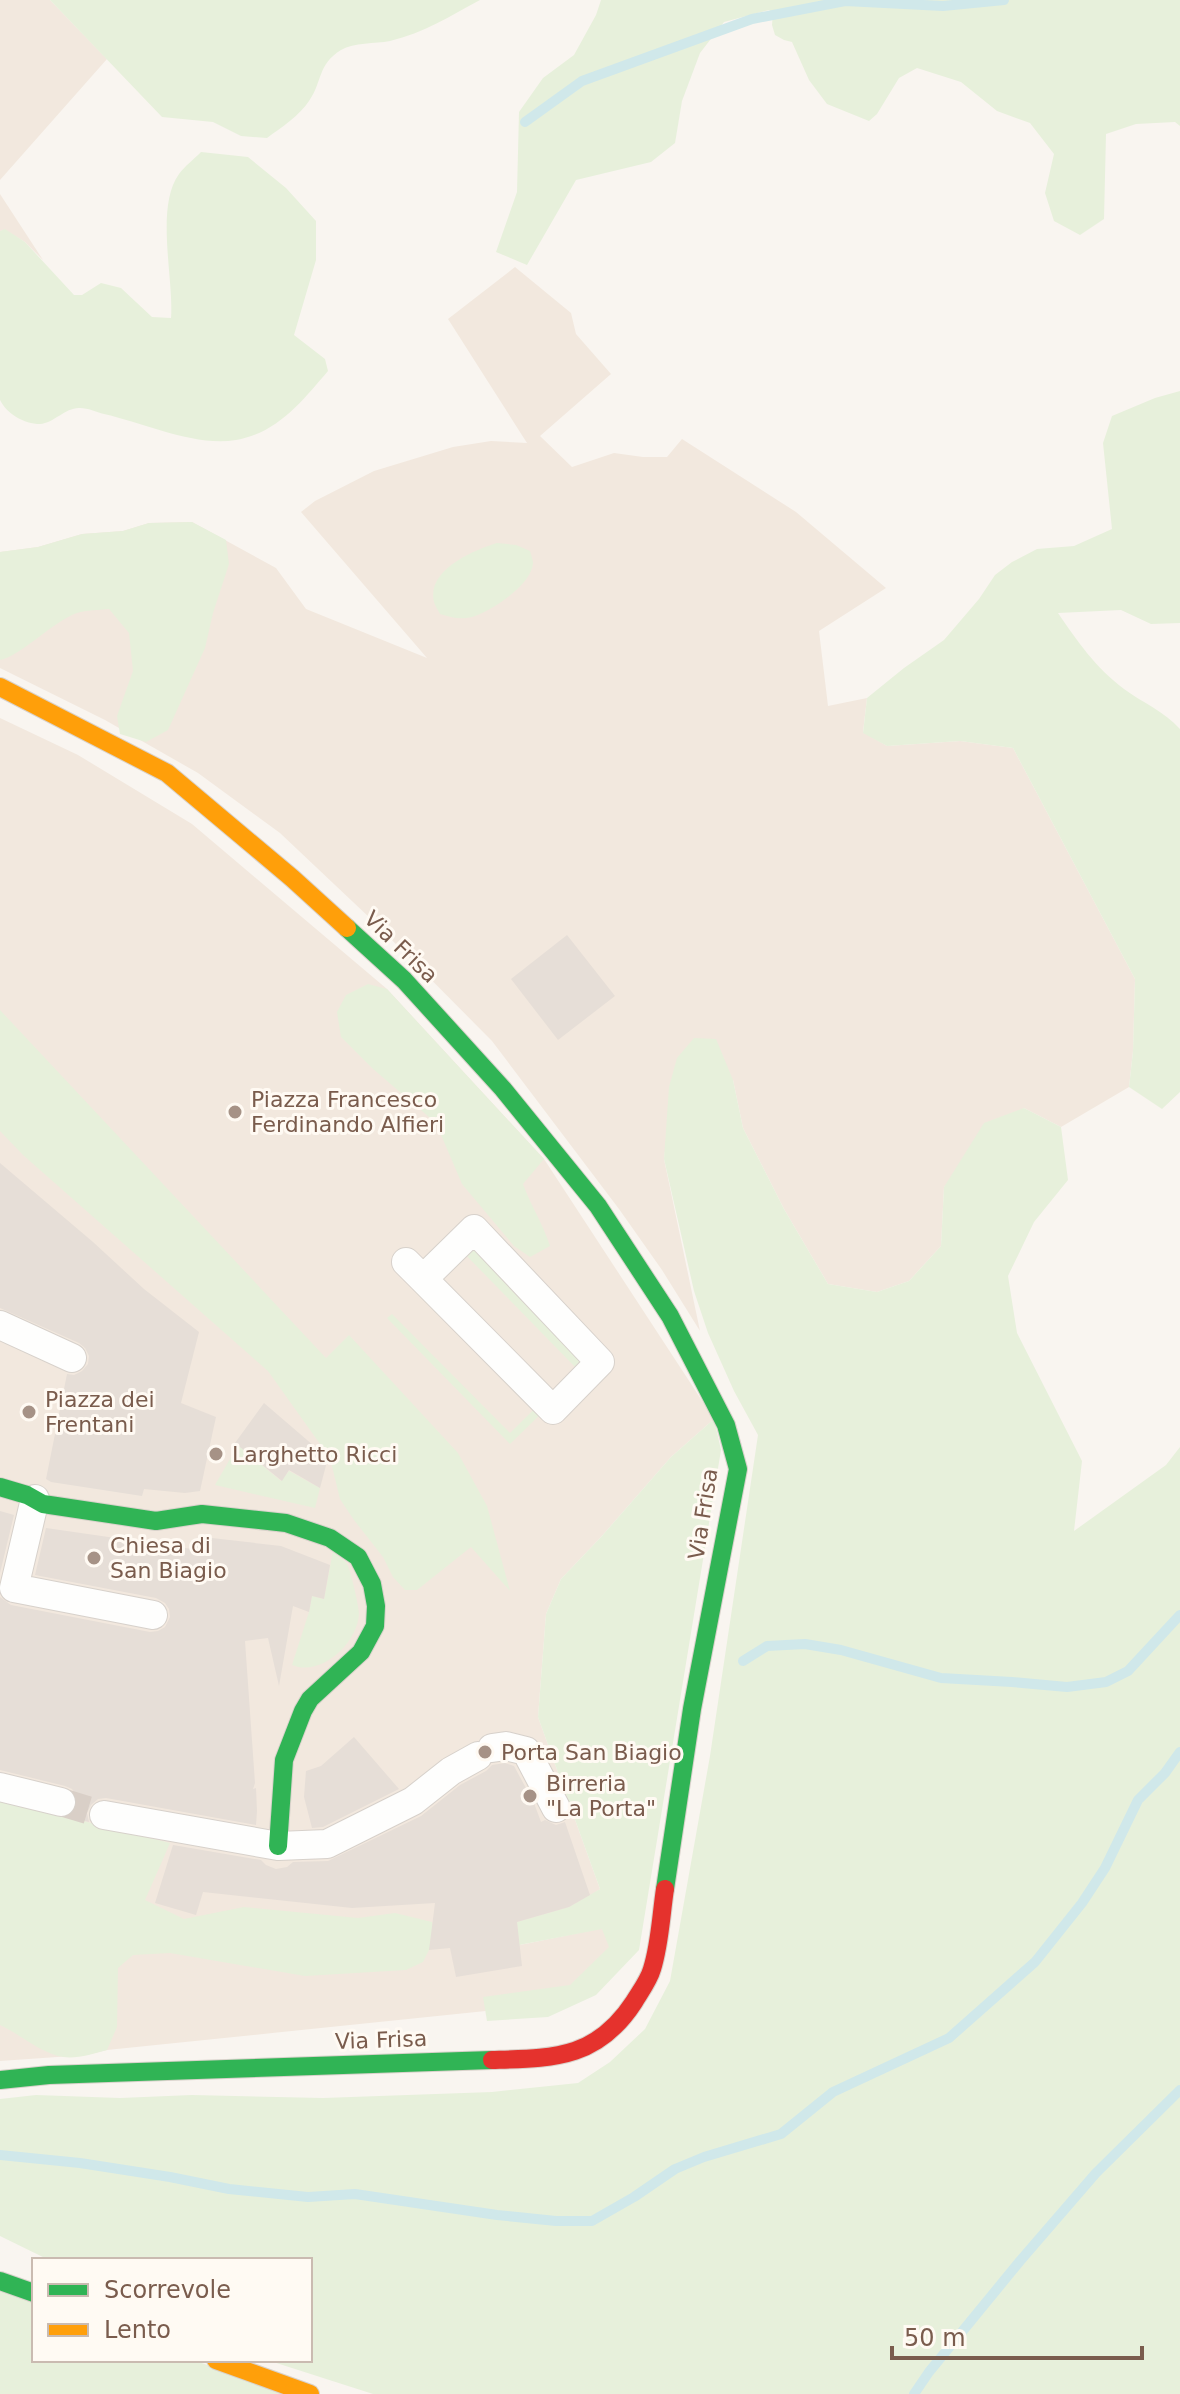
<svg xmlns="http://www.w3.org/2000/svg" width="1180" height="2394" font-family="'DejaVu Sans',sans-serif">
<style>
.residential{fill:#f2e8de}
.green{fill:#e7f0db}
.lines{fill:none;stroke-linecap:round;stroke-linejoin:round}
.stream{stroke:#d0e8ea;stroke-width:10}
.building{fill:#e6ded7}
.street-tunnel{stroke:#d9cfc7;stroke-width:28;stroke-dasharray:28 14;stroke-linecap:butt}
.street-casing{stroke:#d7d1cb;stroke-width:30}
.fast-casing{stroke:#d9d2cb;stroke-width:20}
.slow-casing{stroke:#d9d2cb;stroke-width:20}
.jam-casing{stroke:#d9d2cb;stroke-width:20}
.street{stroke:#fefefd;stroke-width:28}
.fast{stroke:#30b455;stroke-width:18}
.slow{stroke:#ff9f0a;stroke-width:18}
.jam{stroke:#e5322d;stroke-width:18}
.poi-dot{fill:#a69286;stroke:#fffaf3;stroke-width:3}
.labels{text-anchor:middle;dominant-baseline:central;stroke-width:6;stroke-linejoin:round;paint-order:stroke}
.street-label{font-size:22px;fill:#7a5c4d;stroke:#fffaf3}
.poi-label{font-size:22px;fill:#7a5c4d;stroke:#fffaf3;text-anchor:start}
</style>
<rect width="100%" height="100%" fill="#f9f5f0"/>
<!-- residential -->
<path class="residential" d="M0,0h50l57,59 -107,121z
M0,194l43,66 -18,-18 -20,-12 -5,1z
M515,267l56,46 5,21 35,40 -71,62 32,31 42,-14 29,4h24l15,-18 114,73 90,76 -67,43 9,75 39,-8 -4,34 24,14 73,-5 53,7 122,231 -2,72 -4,36 -68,40 -37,-19 -80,79 -3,59 -32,35 -32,11 -49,-8 -44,-75 -41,-81 -10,-48 -65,48 -4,31 36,172 -38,-61 -43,-61 -127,-168 -121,-122 -91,-86 -82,-60 -93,-53 -105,-52v-116l38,-5 44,-13 41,-3 26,-8 43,-1 84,46 30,41 121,49 -126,-146 14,-11 59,-30 79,-24 38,-6 36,2 -79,-124z
M0,718l78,37 114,69 195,165 157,170 170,260 -43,38 -70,80 -40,42 -15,35 -8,103 62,172 -80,56 83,-17 10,29 -49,46 -457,47 -21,5 -86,6z"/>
<!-- green -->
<path class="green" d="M50,0h430c-30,16 -56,33 -90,41 -15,3 -36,1 -49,9 -24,15 -18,31 -32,51 -10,15 -27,26 -42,37l-26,-2 -28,-14 -51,-5z
M601,0h579v126l-5,-4 -39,2 -30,10 -2,85 -24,16 -26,-14 -9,-28 9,-39 -24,-31 -33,-12 -36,-29 -44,-14 -18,10 -22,36 -8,7 -42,-17 -18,-24 -17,-38 -8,-2 -9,-5 -3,-10 1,-12 -4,-3 -45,12 -24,31 -18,48 -7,42 -24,19 -75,18 -49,85 -31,-13 21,-60 2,-80 24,-34 31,-23 22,-40z
M201,152l47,5 38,31 30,33v39l-22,75 31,24 3,12c-25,29 -50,62 -92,69 -41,7 -92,-17 -132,-26 -8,-2 -16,-6 -24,-6 -14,-1 -26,15 -40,16 -16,0 -33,-10 -40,-24v-169l5,-2 20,13 49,53h8l19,-12 20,5 31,29 19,1c3,-39 -16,-111 8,-144 6,-8 15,-15 22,-22z
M1180,391v232l-29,1 -30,-14 -63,3c20,29 37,54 66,76 19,14 40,22 56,40v363l-18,17 -33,-22 4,-36 2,-72 -122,-231 -53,-7 -73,5 -24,-13 4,-35 37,-30 40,-28 35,-41 16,-24 17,-13 25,-13 37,-3 38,-17 -9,-86 9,-27 43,-18z
M192,522l34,18 3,24 -16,49 -8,35 -37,82 -22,12 -26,-8 -3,-18 16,-45 -4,-38 -20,-24c-10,1 -23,1 -32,4 -23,8 -58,44 -77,47v-108l38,-5 44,-13 41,-3 26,-8z
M497,543l19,2 14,6c1,3 3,10 3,12 -1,22 -43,49 -61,54 -12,3 -22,0 -32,-3 -2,-4 -5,-8 -6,-12 -8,-32 40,-52 63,-59z
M368,984l19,5 157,170 -21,25c8,22 20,40 27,62l-20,11 -16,-11 -52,-62 -26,-61 -64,-55 -31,-31 -4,-25 9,-17z
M0,1010l326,348 23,-23 109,118 29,53 23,85 -39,-44 -54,43h-12l-12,-13 -10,-20 -29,-37 -14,-21 -10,-41 -62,-87 -245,-216 -23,-24z
M694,1038l22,1 17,41 10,48 41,81 44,75 49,8 32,-11 32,-35 3,-59 40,-64 40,-15 37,19 7,53 -34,42 -26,54 9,57 65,128 -8,70 92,-66 14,-18v947h-807l-106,-34h43v-100h-261l-49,-24v-137l36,-4 84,3 72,-3 131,3 169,-6 86,-9 32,-21 35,-33 25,-48 40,-225 48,-321 -24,-44 -26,-58 -14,-42 -30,-132 5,-72 8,-29z
M470,1236l124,126 -84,82 -123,-126 5,-4 118,119 66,-65 -118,-121z
M714,1419l7,31 -82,500 -43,45 -48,22 -61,4 -4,-24 87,-12 39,-38 -7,-18 -83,16 -2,-23 52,-15 31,-18 -62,-172 8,-103 15,-35 40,-42 70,-80z
M238,1445l43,36 8,-10 31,17 -5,20 -100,-23z
M333,1551c4,4 11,9 14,13 4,7 12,43 12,50 -2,30 -38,63 -67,51l17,-53 3,-16 12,3z
M0,1800l170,43 -25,57 39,19 60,-12 114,11 37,-5 37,9 2,18 -11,22 -17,8 -101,6 -135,-23 -37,2 -15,13 -1,59 -10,23c-14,4 -30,9 -44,7 -23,-4 -43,-23 -63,-32z
M0,2288l34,14v58h159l97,34h-290z"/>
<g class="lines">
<!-- stream -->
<path class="stream" d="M525,122l57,-41 170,-62 93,-18 98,5 61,-6
M743,1661l24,-15 38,-2 36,6 100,28 71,4 55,5 39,-5 22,-11 52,-56
M0,2155l80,8 90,14 59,12 79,8 47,-3 142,21 59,6h36l42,-24 41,-28 29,-12 77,-23 52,-42 116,-54 86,-76 47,-59 23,-35 33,-68 27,-27 15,-21
M914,2394l15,-22 91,-111 76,-88 84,-83"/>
</g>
<!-- building -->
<path class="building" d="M567,935l48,61 -57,44 -47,-61z
M0,1163l93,79 51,47 55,43 -18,71 35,14 -16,74 -15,2 -41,-4 -2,7 -91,-14 -5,-3 21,-105 7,1 8,-4 6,-7 1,-8 -4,-8 -6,-5 -79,-35z
M264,1403l64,55 -8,30 -31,-18 -7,11 -47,-38z
M0,1511l14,4 -14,58z
M46,1528l146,21 1,-10 10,-2 78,9 49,19 -6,34 -12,-3 -3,16 -16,-6 -14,80 -11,-48 -23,3 10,142 -2,6 3,-1 1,23 -1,14 -150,-27 -8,1 -7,6 -4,8 2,9 -21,-5 6,-4 4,-8 -1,-8 -5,-8 -7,-3 -65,-16v-173l11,8 139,27 8,-1 7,-4 5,-10 -1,-8 -4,-6 -9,-5 -121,-23z
M354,1737l45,52 -76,38 -11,1 -8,-31 2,-26 15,-5z
M505,1763l9,3 20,37 7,19 4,-2 11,5 9,-3 25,73 -21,12 -52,15 5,44 -66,11 -6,-29 -21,2 6,-47 -83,5 -149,-16 -7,23 -41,-12 18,-58 88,15 5,5 10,4 11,-2 6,-5 35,-1 93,-45 39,-31 26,-14 6,-6z"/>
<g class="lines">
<!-- street-tunnel -->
<path class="street-tunnel" d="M61,1802l43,13"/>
<!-- street casing -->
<g class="street-casing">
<path id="street" d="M406,1262l17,17 121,122 9,9 47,-48 -126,-133 -51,50
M0,1325l72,33
M35,1499l-21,89 139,27
M492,1748l14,-2 20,5 30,57
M0,1787l61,15
M104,1815l174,31 49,-2 86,-43 38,-30 27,-15"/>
</g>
<!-- fast casing -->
<g class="fast-casing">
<path id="fast" d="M347,928l57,52 99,109 95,117 72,110 56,109 12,44 -46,240 -27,180
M0,1487l27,8 16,9 113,17 46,-7 84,9 44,15 28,19 14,27 4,22 -1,20 -14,26 -51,47 -7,12 -19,49 -6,86
M0,2080l49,-5 443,-15
M0,2281l34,12"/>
</g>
<!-- slow casing -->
<g class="slow-casing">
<path id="slow" d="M0,687l167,86 125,105 55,50
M216,2360l94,34"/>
</g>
<!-- jam casing -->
<g class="jam-casing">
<path id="jam" d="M492,2060c62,-2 105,-1 142,-58 6,-10 15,-22 18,-33 8,-25 9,-54 13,-80"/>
</g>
<!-- street -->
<use href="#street" class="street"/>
<!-- fast -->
<use href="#fast" class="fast"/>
<!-- slow -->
<use href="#slow" class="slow"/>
<!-- jam -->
<use href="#jam" class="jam"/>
</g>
<!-- markers -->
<g class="poi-dot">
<circle cx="235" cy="1112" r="8"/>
<circle cx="29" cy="1412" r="8"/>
<circle cx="216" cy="1454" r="8"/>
<circle cx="94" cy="1558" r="8"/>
<circle cx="485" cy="1752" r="8"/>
<circle cx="530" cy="1796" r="8"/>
</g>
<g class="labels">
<!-- street labels -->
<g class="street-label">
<text transform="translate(401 947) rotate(44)">Via Frisa</text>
<text transform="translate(703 1514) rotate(-81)">Via Frisa</text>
<text transform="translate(381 2040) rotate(-2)">Via Frisa</text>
</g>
<!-- poi labels -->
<g class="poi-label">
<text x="251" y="1099">Piazza Francesco<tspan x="251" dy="25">Ferdinando Alfieri</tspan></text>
<text x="45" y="1399">Piazza dei<tspan x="45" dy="25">Frentani</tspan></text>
<text x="232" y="1454">Larghetto Ricci</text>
<text x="110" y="1545">Chiesa di<tspan x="110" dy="25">San Biagio</tspan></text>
<text x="501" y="1752">Porta San Biagio</text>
<text x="546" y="1783">Birreria<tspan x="546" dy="25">"La Porta"</tspan></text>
</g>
</g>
<!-- legend -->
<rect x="32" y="2258" width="280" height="104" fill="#fffaf3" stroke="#cabbb1" stroke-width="2"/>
<rect x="48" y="2284" width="40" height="12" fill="#30b455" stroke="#cabbb1" stroke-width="2"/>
<text x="104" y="2298" font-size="24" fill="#7a5c4d">Scorrevole</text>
<rect x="48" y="2324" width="40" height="12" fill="#ff9f0a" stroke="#cabbb1" stroke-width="2"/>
<text x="104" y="2338" font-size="24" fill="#7a5c4d">Lento</text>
<!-- scale -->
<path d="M892 2346v12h250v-12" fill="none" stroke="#7a5c4d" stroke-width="4"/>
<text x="904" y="2346" font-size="24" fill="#7a5c4d" stroke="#fffaf3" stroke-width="6" paint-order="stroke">50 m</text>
</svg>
